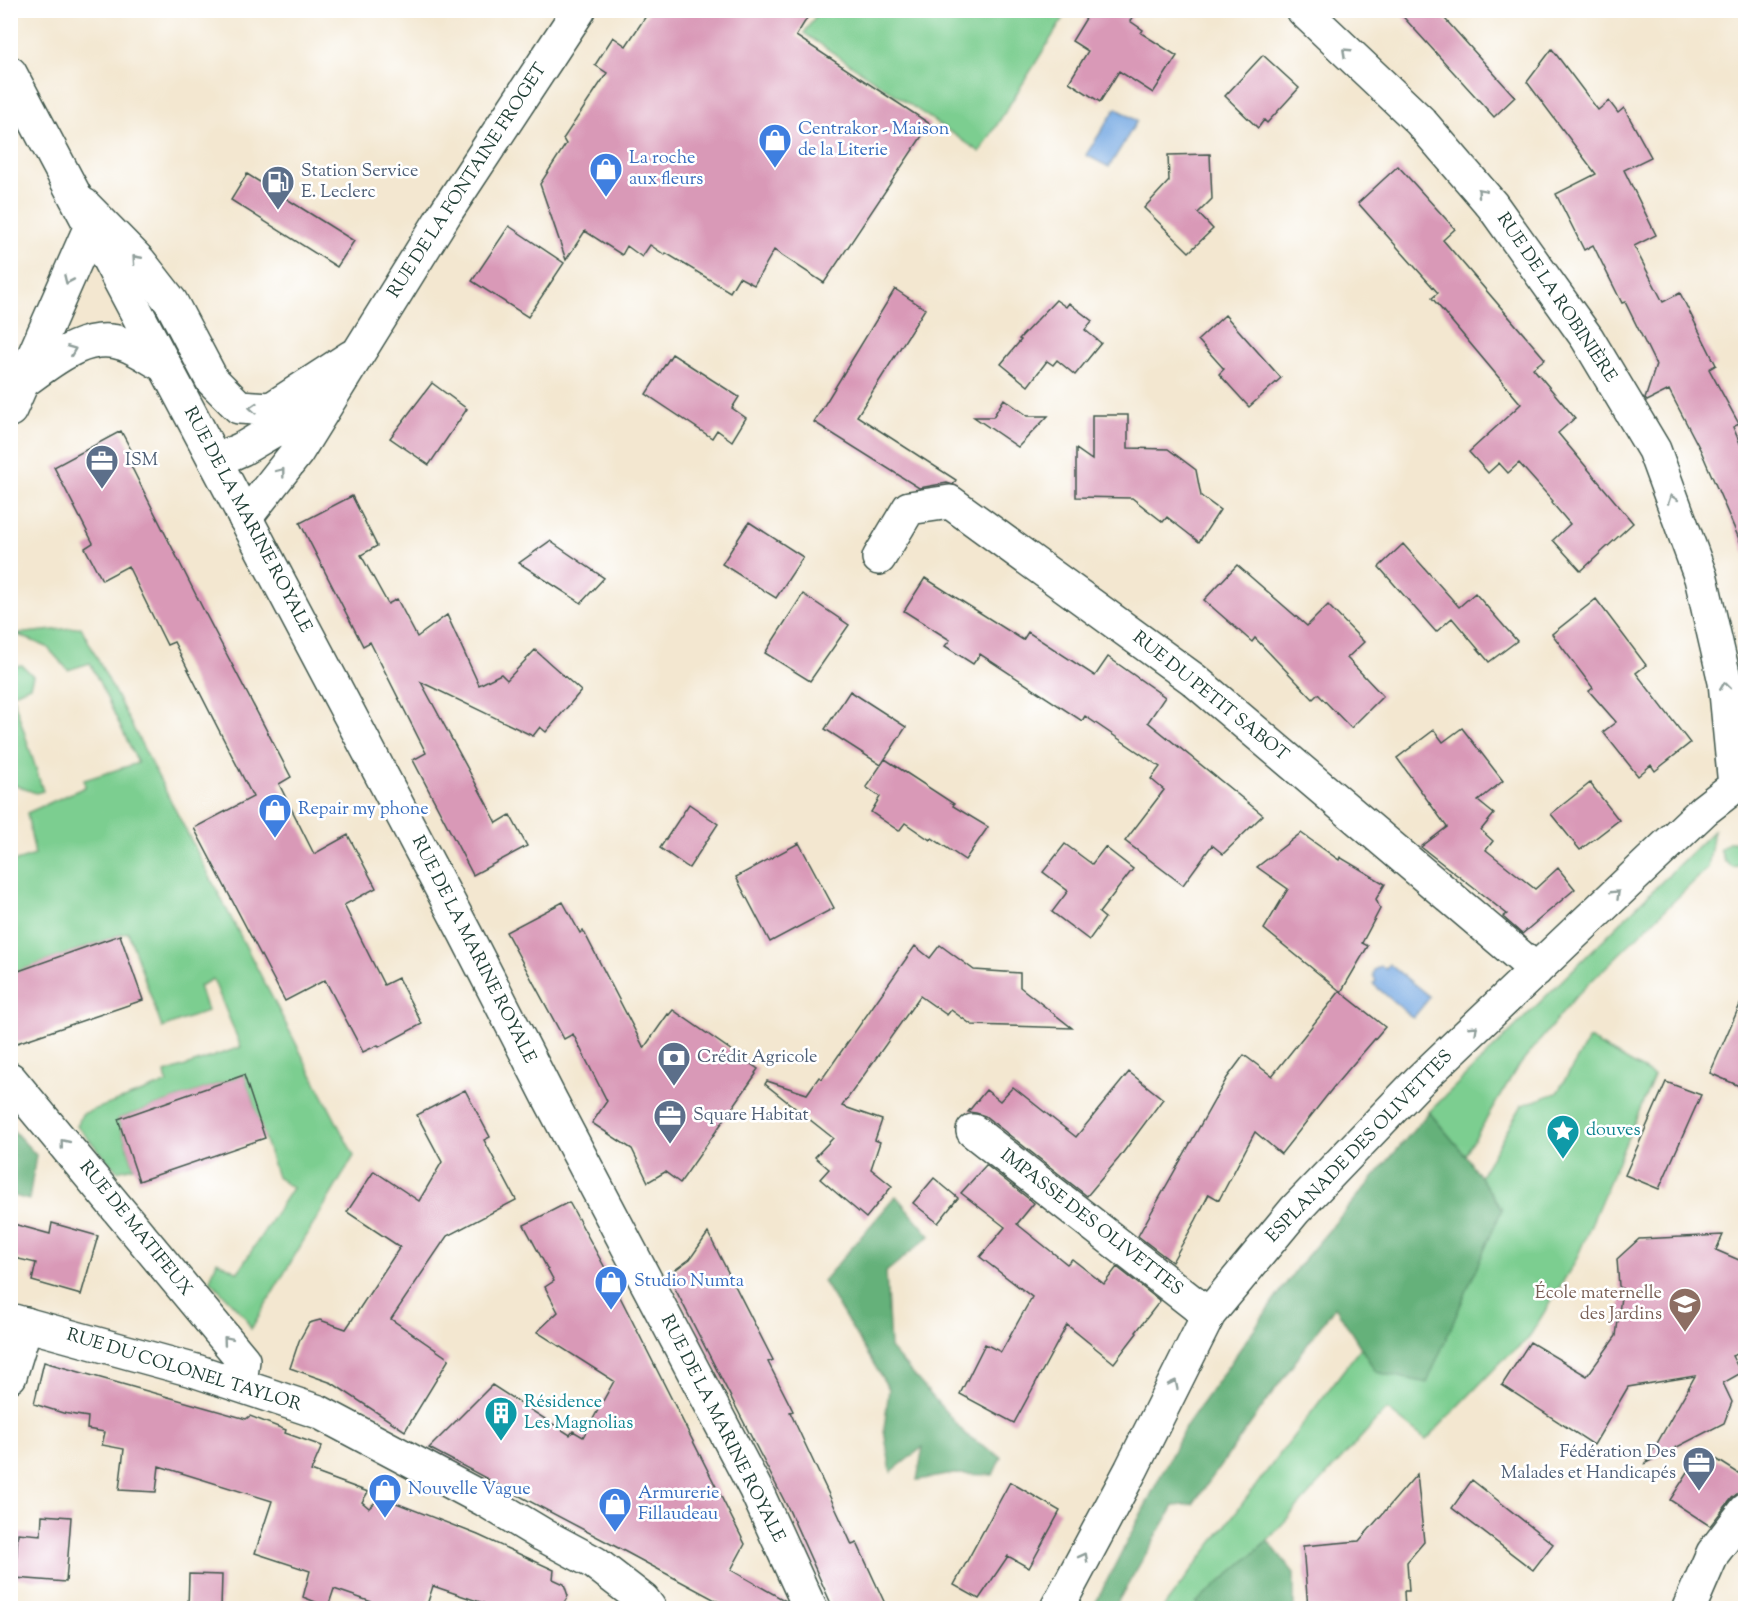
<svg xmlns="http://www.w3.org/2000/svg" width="1756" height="1619" font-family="'Sorts Mill Goudy',serif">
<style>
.green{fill:#7cce90;stroke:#4e8662;stroke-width:1.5}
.forest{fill:#65b17a;stroke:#427757;stroke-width:1.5}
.water{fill:#75a8e2;stroke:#4a728b;stroke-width:1.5}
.building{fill:#d999b7}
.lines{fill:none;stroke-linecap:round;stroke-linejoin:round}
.street-casing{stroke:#3f564b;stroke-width:36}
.secondary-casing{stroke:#3f564b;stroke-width:36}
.street{stroke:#fff;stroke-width:33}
.secondary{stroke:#fff;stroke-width:33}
.oneway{stroke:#8f9e9a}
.labels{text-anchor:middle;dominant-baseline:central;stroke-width:5;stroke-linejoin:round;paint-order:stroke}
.shop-label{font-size:18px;fill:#366cbe;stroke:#fff;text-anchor:start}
.service-label{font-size:18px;fill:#4e5e75;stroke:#fff;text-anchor:start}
.street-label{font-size:18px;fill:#1f3d34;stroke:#fff}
.culture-label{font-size:18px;fill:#0d838f;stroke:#fff;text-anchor:start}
.education-label{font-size:18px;fill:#785e54;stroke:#fff;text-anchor:end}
</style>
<rect width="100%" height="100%" fill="#fff"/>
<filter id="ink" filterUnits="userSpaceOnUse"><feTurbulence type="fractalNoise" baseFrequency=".0167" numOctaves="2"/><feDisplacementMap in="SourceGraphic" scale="12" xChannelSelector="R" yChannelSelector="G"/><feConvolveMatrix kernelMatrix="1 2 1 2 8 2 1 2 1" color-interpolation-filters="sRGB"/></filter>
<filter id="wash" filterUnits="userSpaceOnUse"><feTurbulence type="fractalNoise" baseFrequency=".008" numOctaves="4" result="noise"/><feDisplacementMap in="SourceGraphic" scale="24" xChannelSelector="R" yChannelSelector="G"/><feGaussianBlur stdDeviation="1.35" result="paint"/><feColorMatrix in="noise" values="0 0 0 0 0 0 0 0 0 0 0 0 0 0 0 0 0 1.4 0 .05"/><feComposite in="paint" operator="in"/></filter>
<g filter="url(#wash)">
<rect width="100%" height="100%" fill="#f3e7d0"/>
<!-- green -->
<path class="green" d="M819,11v-1l249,1 -88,141 -176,-119z
M81,627l273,529 -103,173 -6,-12 -35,-37 7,-19 21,11 54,-84 -15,-11 -33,-102 -126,44 16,48 -17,4 -40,-45 5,-12 85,-31 -2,-10 76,-26 -28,-68 -14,7 8,25 -45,17 -34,-96 -117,42 -1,-111 25,-8 -8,-42 58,-26 -1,-7 54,-17 -48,-100 -22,7 -21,-23 -31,-13z
M22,665l11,11 -3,10 -18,8 31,97 -7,2 -25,-9v-117z
M1714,830l-6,38 -131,127 -62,76 -50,84 -36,-43z
M1730,842l12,1 3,12v10l-12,2 -9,-6 -4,-12z
M1589,1039l65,37 -78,184 -48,79 -26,22 -76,79 -37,-29h-4l-168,185 -9,12h-45l189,-249 80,-101 90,-153 35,-12z"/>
<!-- forest -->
<path class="forest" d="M1429,1112l36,43 37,54 -75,174 -51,-11 -41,-66 -142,198 -19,2 -60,102h-21l93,-182 111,-158z
M10,1127l26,28 -7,45 -18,-5z
M896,1196l34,40 -44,36 4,76 76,87 35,22 -8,18 -39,-1 -37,6 6,-33 -32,25 -7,-42 5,-41 -66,-108z
M1268,1541l26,32v35h-90l-8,-5z"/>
<!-- water -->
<path class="water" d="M1116,108l21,13 -28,46 -23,-12z
M1389,964l41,33 -17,21 -40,-34 3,-3 -3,-6 1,-5 6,-4 6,2z"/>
<g id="blocks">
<!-- building -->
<path class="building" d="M650,10h162l-16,26 134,88 -106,159 -50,-33 -20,35 -15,-8 -9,15 -64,-39 -1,2 -15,-10 -8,12 -15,-11 -5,9 -37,-24 -19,29 -26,-76 26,-40 -3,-5 44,-66 -12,-8 18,-28 13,9z
M1091,10h45l-6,11 13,9 -2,3 36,23 -24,37 -34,-22 -19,31 -31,-20 19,-31 -16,-10z
M1397,10h40l78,87 -21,20z
M1552,49l46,61 11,-9 9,12 6,-5 27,49 -27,13 32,65 -22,11 29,56 17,-9 36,72 -7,4 30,55 -6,3 13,30v98l-45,-104 -32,-61 -22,11 -2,-2 11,-34 -31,-63 -3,1 -29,-58 -9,5 -28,-56 40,-20 -69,-92z
M1263,55l36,33 -32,35 -3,-3 -6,8 -33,-32z
M1210,154l2,45 -14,14 15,16 -24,23 -45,-44 25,-27 -1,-26z
M1398,166l57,63 -12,11 102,119 -12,9 42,50 -17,15 75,90 -52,48 -28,-31 17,-16 -18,-21 1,-2 -34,-38 -11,10 -9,-10 -11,10 -19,-21 52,-48 -89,-106 6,-5 -80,-90z
M247,174l107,67 -17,26 -106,-67z
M509,226l55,37 -36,54 -56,-36z
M895,289l30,20 -68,107 99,64 -3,5 -6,-2 -28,5 -105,-66z
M1056,300l10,7 3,-4 23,18 -7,9 16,13 -26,32 -18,-15 -4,5 -6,-4 -19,25 -27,-22 20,-24 -2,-1z
M1225,315l56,63 -32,29 -30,-33 5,-5 -26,-29z
M672,354l67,43 -7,11 14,10 -14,23 -15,-11 -5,8 -66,-44z
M432,383l35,26 -38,56 -39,-27z
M1004,399l24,17h20l-30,31 -44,-30h19z
M1092,415h36v33l40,1 28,21 5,26 19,14 -21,32 -32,-25 -4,5 -31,-24 -56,-1v-48l16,11z
M121,431l17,32 -7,3 71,141 89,170 -12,7 35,70 34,-19 28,53 -32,17 40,80 14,-7 24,46 -43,23 -1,-2 -15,7 -38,-72 -40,21 -91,-173 59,-31 -79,-155 -7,3 -39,-79 -26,14 -17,-32 8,-5 -39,-76z
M352,496l25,50 -16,9 27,49 9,-5 20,38 30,-22 32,70 22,-11 6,6 28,-30 46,41 -35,41 -6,-5 -7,9 -112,-54 76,141 13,-8 17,31 -54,29 -60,-115 13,-7 -56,-111 -7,4 -63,-123z
M749,522l54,35 -27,41 -54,-34z
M550,541l54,37 -23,25 -62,-40z
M1403,544l56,63 16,-14 42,48 -28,21 -37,-44 -16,14 -57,-65z
M1237,565l70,61 21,-21 36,37 -17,16 36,38 -32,32 -33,-34 -5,5 -58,-61 -3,4 -48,-42z
M925,578l98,62 5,-8 67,44 13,-19 57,40 -17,25 115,93 -40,39 -11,-9 -29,40 -58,-44 39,-51 -13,-11 9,-12 -75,-51 -3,5 -102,-67 -7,10 -28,-18 5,-6 -46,-29z
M803,594l46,31 -39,56 -45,-28z
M1596,599l50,66 -10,8 54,70 -35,28 -4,-6 -13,11 -35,-44 13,-10 -27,-31 4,-3 -41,-54z
M850,691l56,36 -25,38 -56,-36z
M1462,728l41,53 -25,20 16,13 -13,16 12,11 -7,9 49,39 23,-21 17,21 -53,45 -19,-17 4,-3 -86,-67 26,-20 -50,-69 37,-28 9,12z
M885,759l69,45 -1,2 35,21 -23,33 -33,-22 -2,2 -25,-17 -6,8 -28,-19 9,-15 -14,-10z
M1590,783l29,37 -39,30 -29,-36z
M689,804l29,20 -29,44 -29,-20z
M1301,833l38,27 1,-3 45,27 -9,15 4,10 -18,34 6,3 -27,46 44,35 -49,57 -55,70 -26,-22 -36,68 -10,-6 -13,26 -24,42 -34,-26 89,-158 17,-23 28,21 68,-85 -76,-62 24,-40 -31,-22z
M799,843l35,65 -64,34 -34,-65z
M1065,844l27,20 13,-17 28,22 -34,44 6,5 -16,22 -37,-28 16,-21 -25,-19z
M563,902l17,31 3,-3 61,118 24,-34 1,1 4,-5 85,59 -3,4 1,1 -76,109 -15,-11 -17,10 -16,-33 -40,-26 15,-22 -34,-67 -9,5 -58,-107z
M120,935l23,65 -126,43 -7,-18v-51z
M940,945l34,25 46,3v14l52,41 -100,-3 -21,-15 -4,5 -27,-19 -78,110 40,14 -7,20 5,2 -9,27 21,17 -26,32 -46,-39 9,-10 -14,-12 18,-19 -68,-54 2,-3 40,13 12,-17 3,2 93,-133 15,12z
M1746,991v98l-36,-16z
M1129,1072l34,27 -44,59 -32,38 -102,-80 -9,-3 -8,-1 18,-22 14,11 13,-14 63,50z
M244,1075l21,63 -126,43 -21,-62z
M1666,1082l35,13 -42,94 -34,-14z
M465,1090l25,47 -6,3 32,60 -69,36 -56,83 58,40 -44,72 -73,-48 -42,-15 9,-27 10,-18 11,-3 26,9 54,-82 -53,-35 27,-41 45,30 23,-39 -25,-47z
M986,1165l48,38 -17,21 50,40 5,-5 32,25 13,-17 43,34 -24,31 1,1 -23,30 -47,-38 -53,98 -54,-29 25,-50 16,8 31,-55 -52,-40 25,-30 -44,-34z
M934,1178l24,20 -20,25 -25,-20z
M569,1202l41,75 135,267 -14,26 55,31 4,7h-60l-106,-57 -195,-103 63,-63 78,50 3,-4 10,6 31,-56 -77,-49 21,-20 -13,-25 9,-6 -30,-56z
M10,1223l40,11 2,-11 46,13 -17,59 -49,-14 4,-18 -26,-6z
M708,1233l65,127 -5,2 25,49 -3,1 49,104 13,29 5,-2 30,65h-54l-44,-98 -121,-235 22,-16z
M1723,1235l-7,15 30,13v88l-14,5 9,17 -18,10 9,19 -8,21 -78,40 49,-87 -67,11 -34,58 -92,-60 28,-43 57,34 29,-40 6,-47 -3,-3 -2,-27 22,-20z
M44,1362l202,57 4,-3 36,14 -1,3 37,13 -11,25 57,21 -6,10 7,6 12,-11 97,38 76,35 -1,9 11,5 4,12 -7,12h-80l2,-5 -50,-17 -7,22h-37l-55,-19 -6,18 -25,-10 7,-26 -55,-18 17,-52 -113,-35 -3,26 -37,-2 5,-41 -22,-4 3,-13 -18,-3 1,-12 -25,-4 -29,-9z
M1702,1450l44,28v14l-8,1 -6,5 -22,28 -40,-26z
M1417,1474l7,68 -17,20 2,29h-5l1,17h-97l-5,-62 56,-5z
M1472,1480l81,64 -20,26 -81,-62z
M1010,1482l50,29 -31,57 -21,-12 -29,43 -25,-14z
M42,1515l29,2 -5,65 -51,-4 3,-45 23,2z
M189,1574l33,1 -1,33h-33z"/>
</g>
</g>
<g filter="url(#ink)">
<use href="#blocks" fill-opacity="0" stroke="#3f564b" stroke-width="1.5"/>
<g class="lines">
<!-- street casing -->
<g class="street-casing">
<path id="street" d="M1303,10l117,111 72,84 95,133 67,112 47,128 24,104 10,104
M84,205l55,56 32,41 41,78 27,27 32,2 80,-52
M24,381c29,-21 62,-50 100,-37 14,5 28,15 41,22
M10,410l81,-184
M215,461l27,-12 46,-27 17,-17
M245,518l52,-66 149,-240 133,-202
M879,558l30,-50 41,-6 243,177 343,291
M10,1079l233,281 -3,24
M973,1131l224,175 12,8
M10,1376l16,-52
M1057,1608l74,-138 78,-156 86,-104 125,-130 284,-270 31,-24
M1689,1608l24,-55 33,-43"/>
</g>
<!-- secondary casing -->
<g class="secondary-casing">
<path id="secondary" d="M10,73l455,860 86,168 204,387 55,120
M10,1320l186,51 123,41 166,88 58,35 52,28 48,37 6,8"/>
</g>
<!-- street -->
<use href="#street" class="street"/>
<!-- secondary -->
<use href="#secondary" class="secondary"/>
</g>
<!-- one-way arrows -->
<defs><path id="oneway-chevron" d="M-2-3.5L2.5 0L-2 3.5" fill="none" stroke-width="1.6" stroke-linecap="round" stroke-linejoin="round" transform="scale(1.5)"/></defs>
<g class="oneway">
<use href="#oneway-chevron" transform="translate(1346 52) rotate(-137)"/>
<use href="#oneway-chevron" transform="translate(1481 192) rotate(-131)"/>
<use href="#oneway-chevron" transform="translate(136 259) rotate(-132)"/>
<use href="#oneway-chevron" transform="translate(68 280) rotate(114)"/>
<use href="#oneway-chevron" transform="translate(72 350) rotate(-22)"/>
<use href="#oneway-chevron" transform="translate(253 408) rotate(-175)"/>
<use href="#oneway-chevron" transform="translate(281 472) rotate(-52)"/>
<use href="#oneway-chevron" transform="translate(1672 499) rotate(-110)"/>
<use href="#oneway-chevron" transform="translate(1725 686) rotate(-98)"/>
<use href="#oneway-chevron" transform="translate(1616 894) rotate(-44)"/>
<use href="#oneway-chevron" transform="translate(1474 1029) rotate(-43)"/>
<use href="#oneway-chevron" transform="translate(64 1143) rotate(-129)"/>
<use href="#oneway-chevron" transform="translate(227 1340) rotate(-130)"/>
<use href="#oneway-chevron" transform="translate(1174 1384) rotate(-64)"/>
<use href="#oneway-chevron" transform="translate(1084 1557) rotate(-62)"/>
</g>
</g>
<!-- icons -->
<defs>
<g id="shop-pin" transform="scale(1.725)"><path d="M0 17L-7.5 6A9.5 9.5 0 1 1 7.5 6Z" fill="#3f7fe0" stroke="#fff"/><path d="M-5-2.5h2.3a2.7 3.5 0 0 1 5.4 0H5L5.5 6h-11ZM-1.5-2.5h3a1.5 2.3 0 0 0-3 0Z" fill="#fff"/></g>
<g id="fuel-pin" transform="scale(1.725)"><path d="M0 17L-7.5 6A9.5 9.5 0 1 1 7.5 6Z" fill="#5c6f8a" stroke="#fff"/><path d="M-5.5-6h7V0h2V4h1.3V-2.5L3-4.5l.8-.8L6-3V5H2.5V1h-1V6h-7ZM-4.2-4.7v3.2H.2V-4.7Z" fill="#fff"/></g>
<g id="office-pin" transform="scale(1.725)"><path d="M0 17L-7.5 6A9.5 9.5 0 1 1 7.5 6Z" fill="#5c6f8a" stroke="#fff"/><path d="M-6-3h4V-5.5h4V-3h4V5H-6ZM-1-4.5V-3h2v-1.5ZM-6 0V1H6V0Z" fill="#fff"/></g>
<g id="bank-pin" transform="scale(1.725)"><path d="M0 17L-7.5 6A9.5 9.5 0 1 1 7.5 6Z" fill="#5c6f8a" stroke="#fff"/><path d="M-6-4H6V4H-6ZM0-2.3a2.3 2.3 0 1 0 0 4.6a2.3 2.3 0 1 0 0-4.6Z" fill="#fff"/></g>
<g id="sight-pin" transform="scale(1.725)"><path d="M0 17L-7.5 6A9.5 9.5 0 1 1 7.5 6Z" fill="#0f9aa8" stroke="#fff"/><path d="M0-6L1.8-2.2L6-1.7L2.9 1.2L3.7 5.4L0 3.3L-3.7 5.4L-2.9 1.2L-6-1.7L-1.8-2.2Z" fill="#fff"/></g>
<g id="school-pin" transform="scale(1.725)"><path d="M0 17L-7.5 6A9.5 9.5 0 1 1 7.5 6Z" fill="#8d6e63" stroke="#fff"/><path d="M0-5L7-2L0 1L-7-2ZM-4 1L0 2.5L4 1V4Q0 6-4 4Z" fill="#fff"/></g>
<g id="building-pin" transform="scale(1.725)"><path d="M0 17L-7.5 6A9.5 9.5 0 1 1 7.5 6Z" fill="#0f9aa8" stroke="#fff"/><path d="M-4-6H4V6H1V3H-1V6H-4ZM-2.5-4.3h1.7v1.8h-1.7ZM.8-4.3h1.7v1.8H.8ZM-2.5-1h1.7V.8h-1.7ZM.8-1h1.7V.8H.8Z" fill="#fff"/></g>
</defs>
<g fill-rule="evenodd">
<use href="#shop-pin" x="775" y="140"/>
<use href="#shop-pin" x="606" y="169"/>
<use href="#fuel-pin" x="278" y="182"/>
<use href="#office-pin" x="102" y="461"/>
<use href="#shop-pin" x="275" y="810"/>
<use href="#bank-pin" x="674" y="1058"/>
<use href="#office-pin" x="670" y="1116"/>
<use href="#sight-pin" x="1563" y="1131"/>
<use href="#shop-pin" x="611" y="1282"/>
<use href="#school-pin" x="1685" y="1304"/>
<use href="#building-pin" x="501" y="1413"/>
<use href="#office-pin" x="1699" y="1463"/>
<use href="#shop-pin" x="385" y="1490"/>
<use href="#shop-pin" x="615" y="1504"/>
</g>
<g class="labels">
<!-- shop labels -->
<g class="shop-label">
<text x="798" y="130">Centrakor - Maison<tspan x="798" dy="21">de la Literie</tspan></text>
<text x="629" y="159">La roche<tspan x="629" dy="21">aux fleurs</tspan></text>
<text x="298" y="810">Repair my phone</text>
<text x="634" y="1282">Studio Numta</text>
<text x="408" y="1490">Nouvelle Vague</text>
<text x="638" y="1494">Armurerie<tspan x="638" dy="21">Fillaudeau</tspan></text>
</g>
<!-- service labels -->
<g class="service-label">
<text x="301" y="172">Station Service<tspan x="301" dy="21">E. Leclerc</tspan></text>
<text x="125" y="461">ISM</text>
<text x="697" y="1058">Crédit Agricole</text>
<text x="693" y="1116">Square Habitat</text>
<text x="1676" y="1453" text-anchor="end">Fédération Des<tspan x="1676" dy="21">Malades et Handicapés</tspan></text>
</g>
<!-- street labels -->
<g class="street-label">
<text transform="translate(468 181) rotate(-57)">RUE DE LA FONTAINE FROGET</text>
<text transform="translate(1556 298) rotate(56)">RUE DE LA ROBINIÈRE</text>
<text transform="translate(247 520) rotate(62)">RUE DE LA MARINE ROYALE</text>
<text transform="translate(1210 697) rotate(39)">RUE DU PETIT SABOT</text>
<text transform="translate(473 950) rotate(63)">RUE DE LA MARINE ROYALE</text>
<text transform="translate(1360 1147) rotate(-46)">ESPLANADE DES OLIVETTES</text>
<text transform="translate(1091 1223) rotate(38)">IMPASSE DES OLIVETTES</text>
<text transform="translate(135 1229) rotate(51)">RUE DE MATIFEUX</text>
<text transform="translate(184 1371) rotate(17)">RUE DU COLONEL TAYLOR</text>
<text transform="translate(722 1429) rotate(63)">RUE DE LA MARINE ROYALE</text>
</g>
<!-- culture labels -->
<g class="culture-label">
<text x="1586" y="1131">douves</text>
<text x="524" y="1403">Résidence<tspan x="524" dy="21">Les Magnolias</tspan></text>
</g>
<!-- education labels -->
<g class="education-label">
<text x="1662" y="1294">École maternelle<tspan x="1662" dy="21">des Jardins</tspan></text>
</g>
</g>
<!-- margin -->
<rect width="1756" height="1619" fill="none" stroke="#fff" stroke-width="36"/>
</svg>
